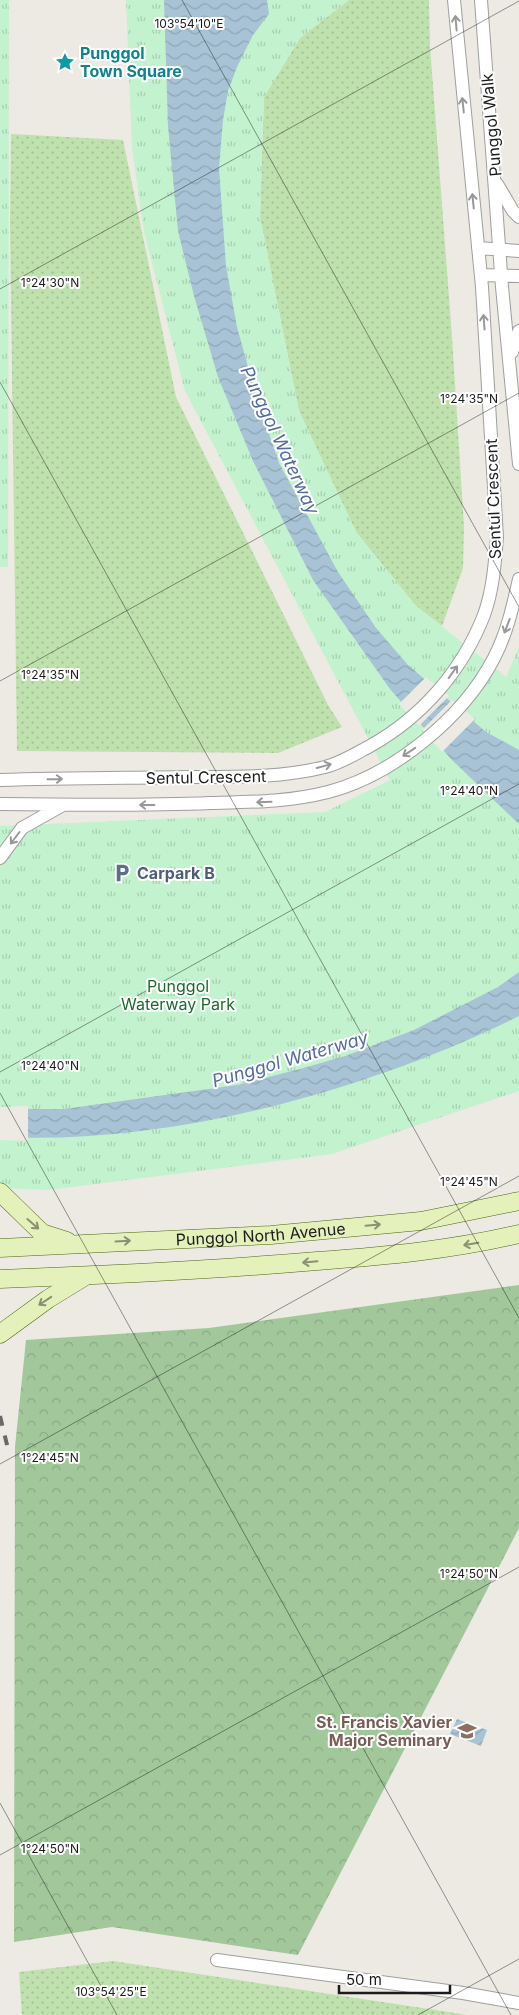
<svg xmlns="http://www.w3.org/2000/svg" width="519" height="2015" font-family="Inter,sans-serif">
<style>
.grass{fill:url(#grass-dots)}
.forest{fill:url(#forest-crowns)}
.park{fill:url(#park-tufts)}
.water{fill:url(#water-waves)}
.pier{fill:#eceae2}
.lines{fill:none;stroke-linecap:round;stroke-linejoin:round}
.street-casing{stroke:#9f9f9f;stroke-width:14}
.secondary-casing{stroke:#4d6410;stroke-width:19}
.street{stroke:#fff;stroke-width:12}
.secondary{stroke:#e5f1ba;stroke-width:18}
.rail{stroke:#696969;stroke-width:4;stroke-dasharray:10 10;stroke-linecap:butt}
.oneway{stroke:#989898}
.oneway2{stroke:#8a9172}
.ticks{fill:none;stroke:#1b1b1b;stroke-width:1;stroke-opacity:0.45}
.labels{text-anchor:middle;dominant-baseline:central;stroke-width:4;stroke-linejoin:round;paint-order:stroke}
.culture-label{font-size:16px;font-weight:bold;fill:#0d838f;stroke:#fff;text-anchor:start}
.street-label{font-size:16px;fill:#1b1b1b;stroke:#fff}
.service-label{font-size:16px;font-weight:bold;fill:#4e5e75;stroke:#fff;text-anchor:start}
.park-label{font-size:16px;fill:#176c2c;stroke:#fff}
.education-label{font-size:16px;font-weight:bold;fill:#785e54;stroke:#fff;text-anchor:end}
.water-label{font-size:18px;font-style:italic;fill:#536c9f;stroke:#fff}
.ticks-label{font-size:12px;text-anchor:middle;fill:#1b1b1b;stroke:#fff;stroke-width:4;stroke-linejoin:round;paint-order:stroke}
</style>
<defs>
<pattern id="grass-dots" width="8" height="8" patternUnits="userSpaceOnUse" patternTransform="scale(1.25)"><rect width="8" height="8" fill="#bee1ad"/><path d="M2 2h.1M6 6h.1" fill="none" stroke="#a3c094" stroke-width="1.8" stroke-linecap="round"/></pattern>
<pattern id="forest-crowns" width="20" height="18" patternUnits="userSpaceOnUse" patternTransform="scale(1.25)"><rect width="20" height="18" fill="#a1c79b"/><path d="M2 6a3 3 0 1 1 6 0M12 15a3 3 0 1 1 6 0" fill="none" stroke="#8aaa85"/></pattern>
<pattern id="park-tufts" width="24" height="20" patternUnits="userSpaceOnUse" patternTransform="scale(1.25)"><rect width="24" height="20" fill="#c3f2ce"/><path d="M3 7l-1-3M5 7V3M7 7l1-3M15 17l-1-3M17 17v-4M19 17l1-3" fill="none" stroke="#a7cfb0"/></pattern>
<pattern id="water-waves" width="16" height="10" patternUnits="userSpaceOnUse" patternTransform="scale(1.25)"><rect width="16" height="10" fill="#a7c3d5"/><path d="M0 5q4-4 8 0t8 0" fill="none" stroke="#8fa7b6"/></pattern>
</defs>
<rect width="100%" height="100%" fill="#eceae2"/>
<!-- grass -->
<path class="grass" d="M349,0h80l1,46 22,291 12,190 -1,41 -21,58 -26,-20 -60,-74 -57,-121 -39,-194 4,-120 36,-59z
M11,134l112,6 53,257 152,308 14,22 -64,26 -261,-2 -7,-528z
M113,1961l355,54h-446l-3,-43z"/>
<!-- forest -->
<path class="forest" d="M519,1285v243l-221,427 -186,-28 -98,15 1,-495 11,-107 183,-12z"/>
<!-- park -->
<path class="park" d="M0,0h9l-1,567h-8z
M126,0h223l-49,38 -36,59 -4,120 39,194 57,121 60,74 90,71 13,-30v444l-187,63 -284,36 -48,-2v-362l325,-14 65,-32 -205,-389 -41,-159 -12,-84z"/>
<!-- water -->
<path class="water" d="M164,0h103l2,14 -16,21 -16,32 -9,24 -5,29 -4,48 7,98 11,61 18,65 24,71 59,109 38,56 32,37 78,67 33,18v74l-68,-65 -61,-70 -77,-109 -60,-119 -35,-84 -24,-81 -16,-65 -10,-105z
M519,972v44c-152,75 -348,129 -519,121l23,-28h41l173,-24 63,-16 45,-13 69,-26 84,-43z
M457,1719l30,11 -6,16 -31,-12z"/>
<!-- pier -->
<path class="pier" d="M426,677l23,19 -30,30 -20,-22z
M452,700l23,19 -33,33 -20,-22z
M28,1106v35l-28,-1v-33z"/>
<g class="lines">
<!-- street casing -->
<g class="street-casing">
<path id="street" d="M481,0l21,287 17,177
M497,184l16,27 6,6
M478,248l41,3
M481,275l38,1
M512,352l7,-21
M0,780c63,-2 126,-2 189,-3 46,0 92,1 136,-10 16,-4 30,-13 45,-21 52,-29 92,-75 114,-131 9,-25 11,-52 13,-78l-15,-250 -28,-287
M0,804c70,1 141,2 211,-1 39,-1 78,-1 117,-11 65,-17 135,-74 166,-134 13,-25 19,-52 25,-79
M0,858l22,-30 41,-23
M217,1960l246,33 56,10"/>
</g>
<!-- secondary casing -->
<g class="secondary-casing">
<g id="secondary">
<path d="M0,1192l42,41 25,8"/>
<path id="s1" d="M0,1248l271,-13 150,-14 98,-20"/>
<path d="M0,1279c106,-4 212,-9 317,-18 68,-5 135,-11 202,-27"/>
<path d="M0,1334l48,-35 36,-22"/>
</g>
</g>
<!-- street -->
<use href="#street" class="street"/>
<!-- secondary -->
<use href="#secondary" class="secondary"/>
<!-- rail -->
<path class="rail" d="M0,1416l9,37"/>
</g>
<!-- one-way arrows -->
<defs><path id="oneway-shaft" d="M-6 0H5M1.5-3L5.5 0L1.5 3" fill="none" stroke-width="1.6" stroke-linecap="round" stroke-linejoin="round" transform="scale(1.25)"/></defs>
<g class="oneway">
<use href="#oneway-shaft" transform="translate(456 23) rotate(-95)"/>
<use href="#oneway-shaft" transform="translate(463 105) rotate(-96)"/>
<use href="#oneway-shaft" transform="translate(473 201) rotate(-96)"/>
<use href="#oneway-shaft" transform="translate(484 322) rotate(-94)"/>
<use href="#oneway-shaft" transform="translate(507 626) rotate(111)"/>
<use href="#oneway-shaft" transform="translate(453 672) rotate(-54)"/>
<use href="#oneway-shaft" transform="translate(409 752) rotate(146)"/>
<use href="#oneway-shaft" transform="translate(324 766) rotate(-15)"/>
<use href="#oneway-shaft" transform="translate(55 779) rotate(-1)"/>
<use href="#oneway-shaft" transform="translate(264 802) rotate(178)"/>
<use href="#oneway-shaft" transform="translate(147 805) rotate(180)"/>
<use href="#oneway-shaft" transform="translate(15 838) rotate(127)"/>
</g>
<g class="oneway2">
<use href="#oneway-shaft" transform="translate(33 1224) rotate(41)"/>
<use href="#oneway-shaft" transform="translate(373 1225) rotate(-5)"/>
<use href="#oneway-shaft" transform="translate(123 1241) rotate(-3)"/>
<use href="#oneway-shaft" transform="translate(471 1244) rotate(170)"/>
<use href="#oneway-shaft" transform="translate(310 1262) rotate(175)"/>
<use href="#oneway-shaft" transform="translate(45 1301) rotate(146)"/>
</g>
<!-- ticks -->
<path class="ticks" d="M182,0l337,607M0,289l519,-288M0,382l519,936M0,681l519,-288M0,1072l519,-288M0,1093l511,922M0,1464l519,-288M0,1803l117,212M0,1855l519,-288M418,2015l101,-56"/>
<!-- icons -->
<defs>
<g id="sight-bare" transform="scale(1.5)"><path d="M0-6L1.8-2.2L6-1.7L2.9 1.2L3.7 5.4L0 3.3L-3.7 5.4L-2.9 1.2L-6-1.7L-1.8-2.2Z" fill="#0f9aa8" stroke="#fff" stroke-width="2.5" paint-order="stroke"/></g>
<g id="parking-bare" transform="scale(1.5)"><path d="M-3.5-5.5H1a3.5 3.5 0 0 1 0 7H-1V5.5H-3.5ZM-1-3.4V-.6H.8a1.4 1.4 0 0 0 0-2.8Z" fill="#5c6f8a" stroke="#fff" stroke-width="2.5" paint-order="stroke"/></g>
<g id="school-bare" transform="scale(1.5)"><path d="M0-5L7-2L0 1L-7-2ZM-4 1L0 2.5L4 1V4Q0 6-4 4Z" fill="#8d6e63" stroke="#fff" stroke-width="2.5" paint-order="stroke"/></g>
</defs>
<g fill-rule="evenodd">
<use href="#sight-bare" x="65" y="62"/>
<use href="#parking-bare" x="122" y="873"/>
<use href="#school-bare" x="467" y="1731"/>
</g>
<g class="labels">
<!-- culture labels -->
<g class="culture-label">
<text x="80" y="53">Punggol<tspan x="80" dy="18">Town Square</tspan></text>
</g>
<!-- street labels -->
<g class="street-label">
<text transform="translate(491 125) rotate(-95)">Punggol Walk</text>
<text transform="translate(493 499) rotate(-92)">Sentul Crescent</text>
<text transform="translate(206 777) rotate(-1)">Sentul Crescent</text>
<text stroke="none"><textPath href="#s1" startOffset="261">Punggol North Avenue</textPath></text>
</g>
<!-- service labels -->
<g class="service-label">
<text x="137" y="873">Carpark B</text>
</g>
<!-- park labels -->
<g class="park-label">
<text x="178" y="986">Punggol<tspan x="178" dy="18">Waterway Park</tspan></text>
</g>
<!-- education labels -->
<g class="education-label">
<text x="452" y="1722">St. Francis Xavier<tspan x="452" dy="18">Major Seminary</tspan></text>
</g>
<!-- water labels -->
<g class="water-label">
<text transform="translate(280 440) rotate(65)">Punggol Waterway</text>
<text transform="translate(290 1059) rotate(-16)">Punggol Waterway</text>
</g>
</g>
<g class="ticks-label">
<text x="189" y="28">103°54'10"E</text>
<text x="50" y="287">1°24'30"N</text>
<text x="469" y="403">1°24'35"N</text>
<text x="50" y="679">1°24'35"N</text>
<text x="469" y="795">1°24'40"N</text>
<text x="50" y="1070">1°24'40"N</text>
<text x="469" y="1186">1°24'45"N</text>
<text x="50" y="1462">1°24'45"N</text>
<text x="469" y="1578">1°24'50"N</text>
<text x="50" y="1853">1°24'50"N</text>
<text x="111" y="1996">103°54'25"E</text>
</g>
<!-- scale -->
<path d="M339 1985v8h111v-8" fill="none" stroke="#1b1b1b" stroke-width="2.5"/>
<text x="346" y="1985" font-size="15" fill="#1b1b1b" stroke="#ffffff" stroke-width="4" paint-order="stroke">50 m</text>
</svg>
